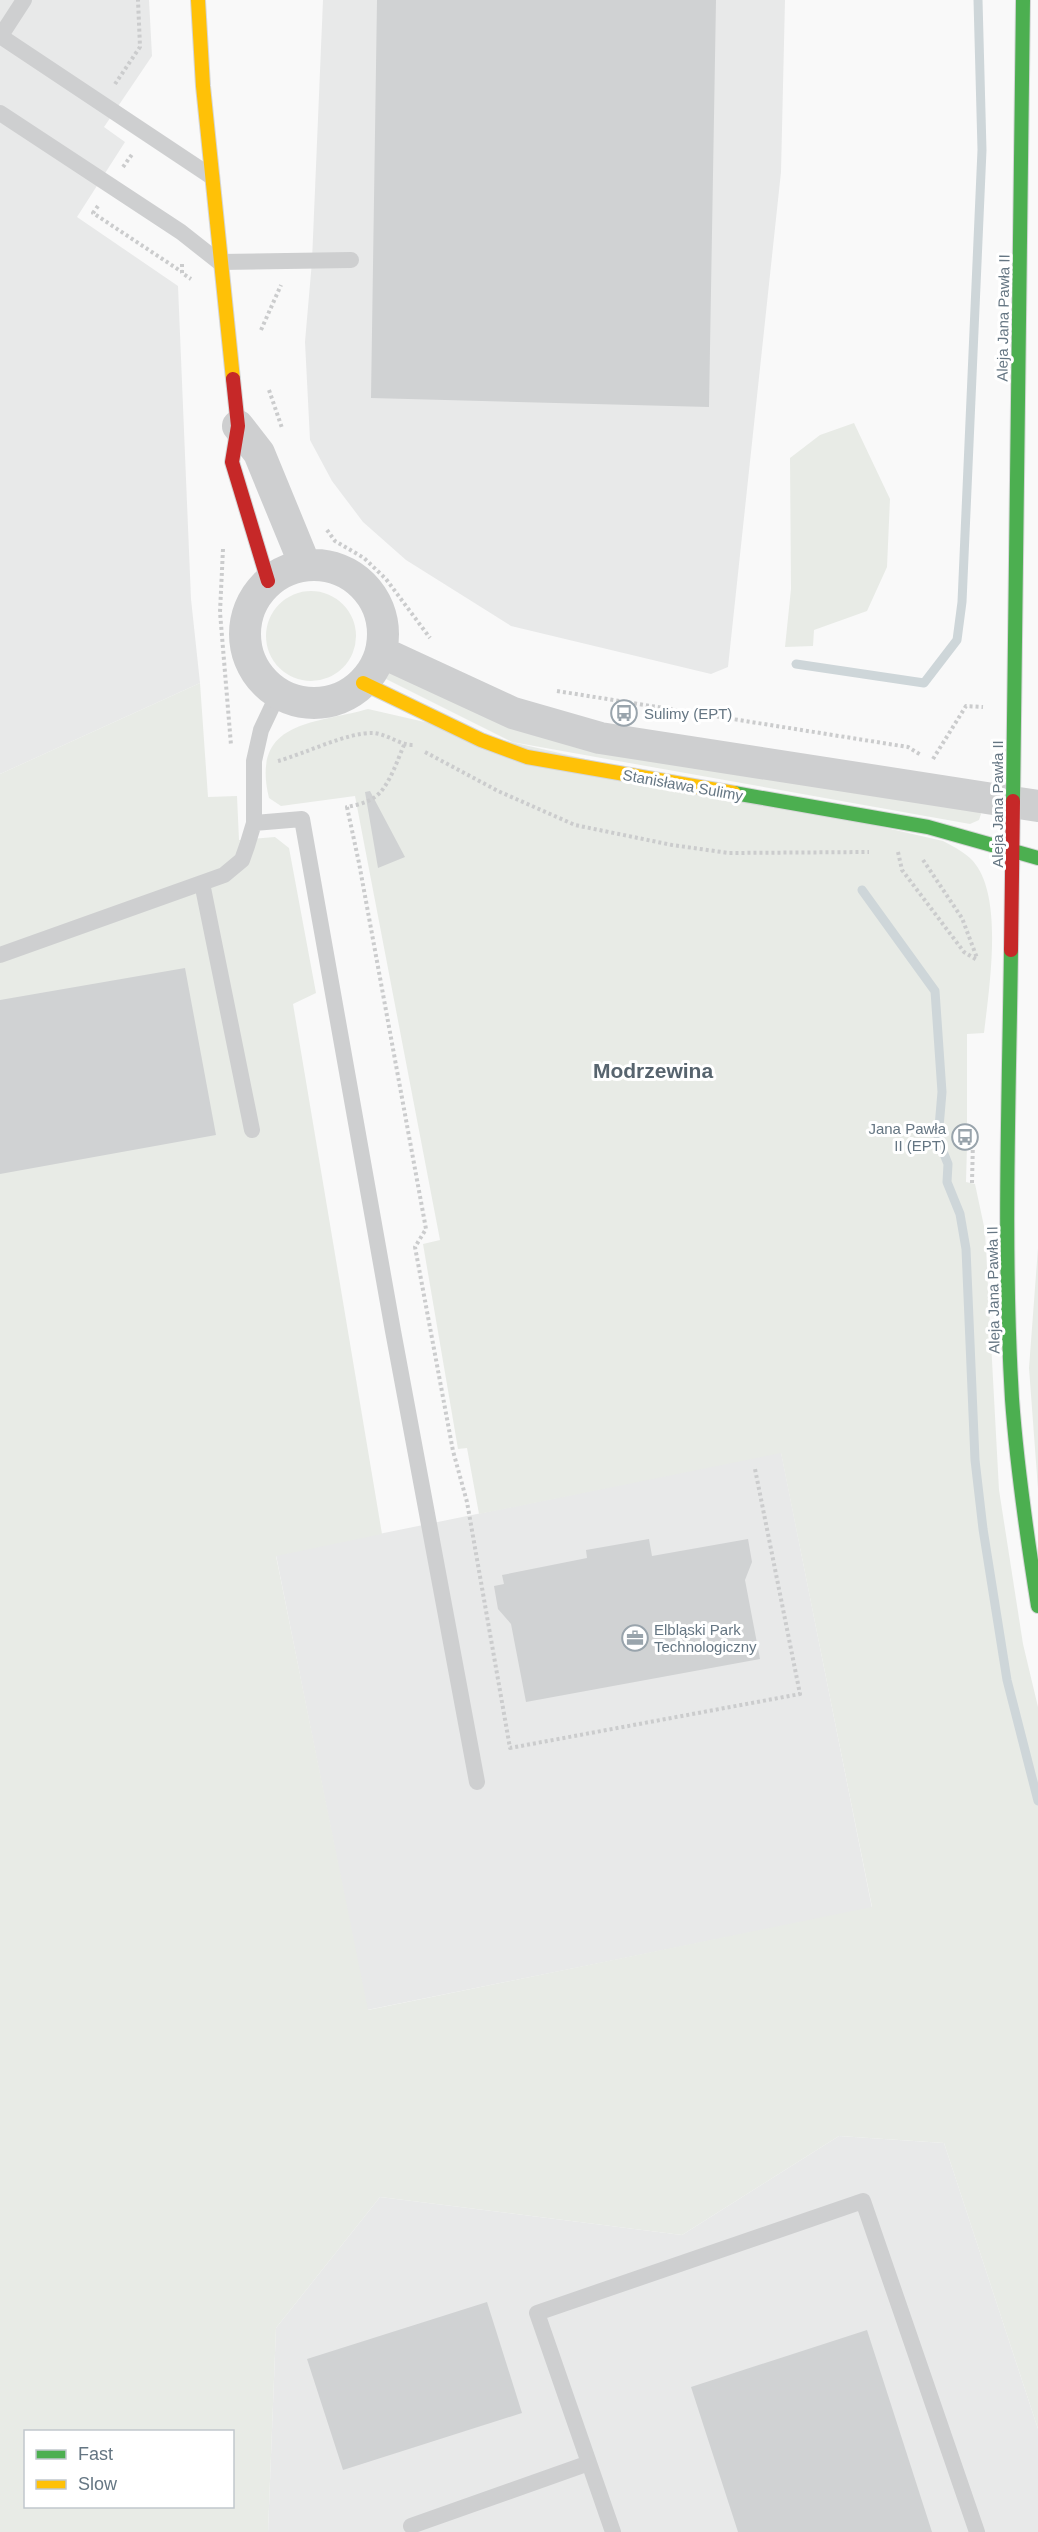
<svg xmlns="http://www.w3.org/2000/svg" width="1038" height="2532" font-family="Helvetica,sans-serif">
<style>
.built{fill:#e8e9e9}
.green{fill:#e8ebe6;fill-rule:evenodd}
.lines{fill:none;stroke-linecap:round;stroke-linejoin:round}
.stream{stroke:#ced6d9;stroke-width:9}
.building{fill:#d0d2d3}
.fast-casing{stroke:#d5d6d7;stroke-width:16}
.slow-casing{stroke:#d5d6d7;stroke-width:16}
.jam-casing{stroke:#d5d6d7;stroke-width:16}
.path{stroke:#cbcccd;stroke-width:4;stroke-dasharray:3 3;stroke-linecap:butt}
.lane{stroke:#cecfd0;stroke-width:16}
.street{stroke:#cecfd0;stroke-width:32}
.fast{stroke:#4caf50;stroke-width:14}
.slow{stroke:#ffc107;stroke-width:14}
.jam{stroke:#c62828;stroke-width:14}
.labels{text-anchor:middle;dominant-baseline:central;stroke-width:6;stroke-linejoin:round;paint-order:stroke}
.street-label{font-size:15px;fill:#657683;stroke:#fff}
.poi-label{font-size:15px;fill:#657683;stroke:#fff;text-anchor:start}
.district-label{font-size:21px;font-weight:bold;fill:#57646e;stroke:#fff}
</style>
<rect width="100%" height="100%" fill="#f9f9f9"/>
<!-- built -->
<path class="built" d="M0,0h149l3,56 -48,71 21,15 -48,75 101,69 13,313 9,84 -200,91z
M323,0h462l-4,172 -53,495 -17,7 -200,-48 -105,-66 -43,-38 -31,-41 -22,-41 -5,-98 7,-81z
M781,1452l91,456 -505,102 -91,-455z
M839,2136l105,7 94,286v103h-770l8,-204 104,-131 302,38z"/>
<!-- green -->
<path class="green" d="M854,423l36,76 -3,68 -20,44 -53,19 -1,16 -28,1 6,-58 -1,-131 30,-23z
M266 636a45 45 0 1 1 90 0a45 45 0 1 1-90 0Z
M389,670l93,42 495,96 4,6 -2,6 -9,4 -458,-82 -128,-64z
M200,683l8,114 29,-1 2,44 36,-3 14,11 27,145 -23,11 89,530 -106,22 92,454 504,-103 -91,-454 -302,61 -12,-66 -9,1 -35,-205 17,-4 -85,-444 -74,10 -12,-8c-19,-78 46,-74 99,-89l575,132c11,6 26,13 33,24 27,37 13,124 8,168l-17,1v91h-6l-1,19 7,2 -1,36 9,2 10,47 14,259 24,154 15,63v722l-94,-286 -105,-7 -157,99 -302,-38 -104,131 -8,204h-268v-1758zM26,2432h206v74h-206z
M1038,1248v241l-9,-121z"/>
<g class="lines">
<!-- stream -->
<path class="stream" d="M796,664l128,19 33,-43 5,-38 20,-452 -4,-150
M862,890l73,101 7,101 -4,47 10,25 -1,18 13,32 6,35 9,211 8,69 24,151 31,121"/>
</g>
<!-- building -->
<path class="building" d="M377,0h339l-7,407 -338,-9z
M370,791l35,66 -27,11 -13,-76z
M185,968l31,167 -216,39v-174z
M649,1539l3,17 96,-17 4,23 -7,18 15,79 -234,43 -15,-78 -13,-15 -4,-23 10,-2 -2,-9 85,-17 -1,-8z
M487,2302l35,111 -179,57 -36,-111z
M867,2330l65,202h-194l-47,-145z"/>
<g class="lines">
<!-- fast casing -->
<g class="fast-casing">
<path id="fast" d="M734,793l194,34 110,31
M1013,801l10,-801
M1011,950c-2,149 -8,300 1,449 5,69 15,138 26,207"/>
</g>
<!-- slow casing -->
<g class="slow-casing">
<path id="slow" d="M198,0l5,86 30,293
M363,683l118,57 46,17 207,36"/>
</g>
<!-- jam casing -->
<g class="jam-casing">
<path id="jam" d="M233,379l5,47 -6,36 36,119
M1011,950l2,-149"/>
</g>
<!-- path -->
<path class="path" d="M115,84l25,-37 -2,-47
M123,167l10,-14
M98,206l-5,7 89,59
M182,264v9l9,6
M261,330l20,-45
M269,390l13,38
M327,530l8,11 29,17 22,21 44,59
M223,549l-3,63 11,133
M557,691l351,56 13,8
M404,745c-7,16 -15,42 -29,52 -8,6 -19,8 -28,10l12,56 67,366 -11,18 38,204 14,51 43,246 290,-54 -45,-225
M425,752l73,39 77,34 97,20 57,8 140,-1
M933,759l33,-53 17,1
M278,761c26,-7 70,-29 95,-28 15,1 26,12 40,12
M898,852l4,18 62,82 13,8
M923,860l39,58 15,40
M972,1183l1,-42"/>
<!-- lane -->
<path class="lane" d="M0,36l212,141
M0,37l24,-37
M0,113l181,119 38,30 132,-2
M254,823l48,-4 91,512 84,451
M202,883l50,247
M0,955l224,-80 18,-15 5,-14 7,-23v-62l7,-31 17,-36
M411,2526l178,-63
M613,2532l-76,-219 326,-112 114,331"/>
<!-- street -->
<path class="street" d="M238,426l21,27 46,112
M245 634a69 69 0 1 1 138 0a69 69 0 1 1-138 0Z
M381,652l132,61 87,25 438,68"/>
<!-- fast -->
<use href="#fast" class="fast"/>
<!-- slow -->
<use href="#slow" class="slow"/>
<!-- jam -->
<use href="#jam" class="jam"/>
</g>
<!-- icons -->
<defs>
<g id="bus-ring" transform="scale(1.35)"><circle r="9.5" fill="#fff" stroke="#99a4ac" stroke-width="1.5"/><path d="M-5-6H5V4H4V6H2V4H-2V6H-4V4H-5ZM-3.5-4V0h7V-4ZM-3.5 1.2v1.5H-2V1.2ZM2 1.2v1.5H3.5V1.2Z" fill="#99a4ac"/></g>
<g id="office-ring" transform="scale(1.35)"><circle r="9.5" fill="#fff" stroke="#99a4ac" stroke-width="1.5"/><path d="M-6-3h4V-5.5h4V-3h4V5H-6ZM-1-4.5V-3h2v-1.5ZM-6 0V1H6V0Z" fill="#99a4ac"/></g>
</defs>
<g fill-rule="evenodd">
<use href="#bus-ring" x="624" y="713"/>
<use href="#bus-ring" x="965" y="1137"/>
<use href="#office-ring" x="635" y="1638"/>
</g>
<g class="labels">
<!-- street labels -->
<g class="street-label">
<text transform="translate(1003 318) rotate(-89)">Aleja Jana Pawła II</text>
<text transform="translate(683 785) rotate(10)">Stanisława Sulimy</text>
<text transform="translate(997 804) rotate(-90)">Aleja Jana Pawła II</text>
<text transform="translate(993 1290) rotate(-91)">Aleja Jana Pawła II</text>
</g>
<!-- poi labels -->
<g class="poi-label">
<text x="644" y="713">Sulimy (EPT)</text>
<text x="946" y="1128" text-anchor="end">Jana Pawła<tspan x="946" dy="17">II (EPT)</tspan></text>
<text x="654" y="1629">Elbląski Park<tspan x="654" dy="17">Technologiczny</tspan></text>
</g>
<!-- district labels -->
<g class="district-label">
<text x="653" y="1070">Modrzewina</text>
</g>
</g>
<!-- legend -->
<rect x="24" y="2430" width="210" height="78" fill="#ffffff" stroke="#c1c8cd" stroke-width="1.5"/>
<rect x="36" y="2450" width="30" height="9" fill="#4caf50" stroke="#c1c8cd" stroke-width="1.5"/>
<text x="78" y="2460" font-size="18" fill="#657683">Fast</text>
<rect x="36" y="2480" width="30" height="9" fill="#ffc107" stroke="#c1c8cd" stroke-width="1.5"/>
<text x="78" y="2490" font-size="18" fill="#657683">Slow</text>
</svg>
